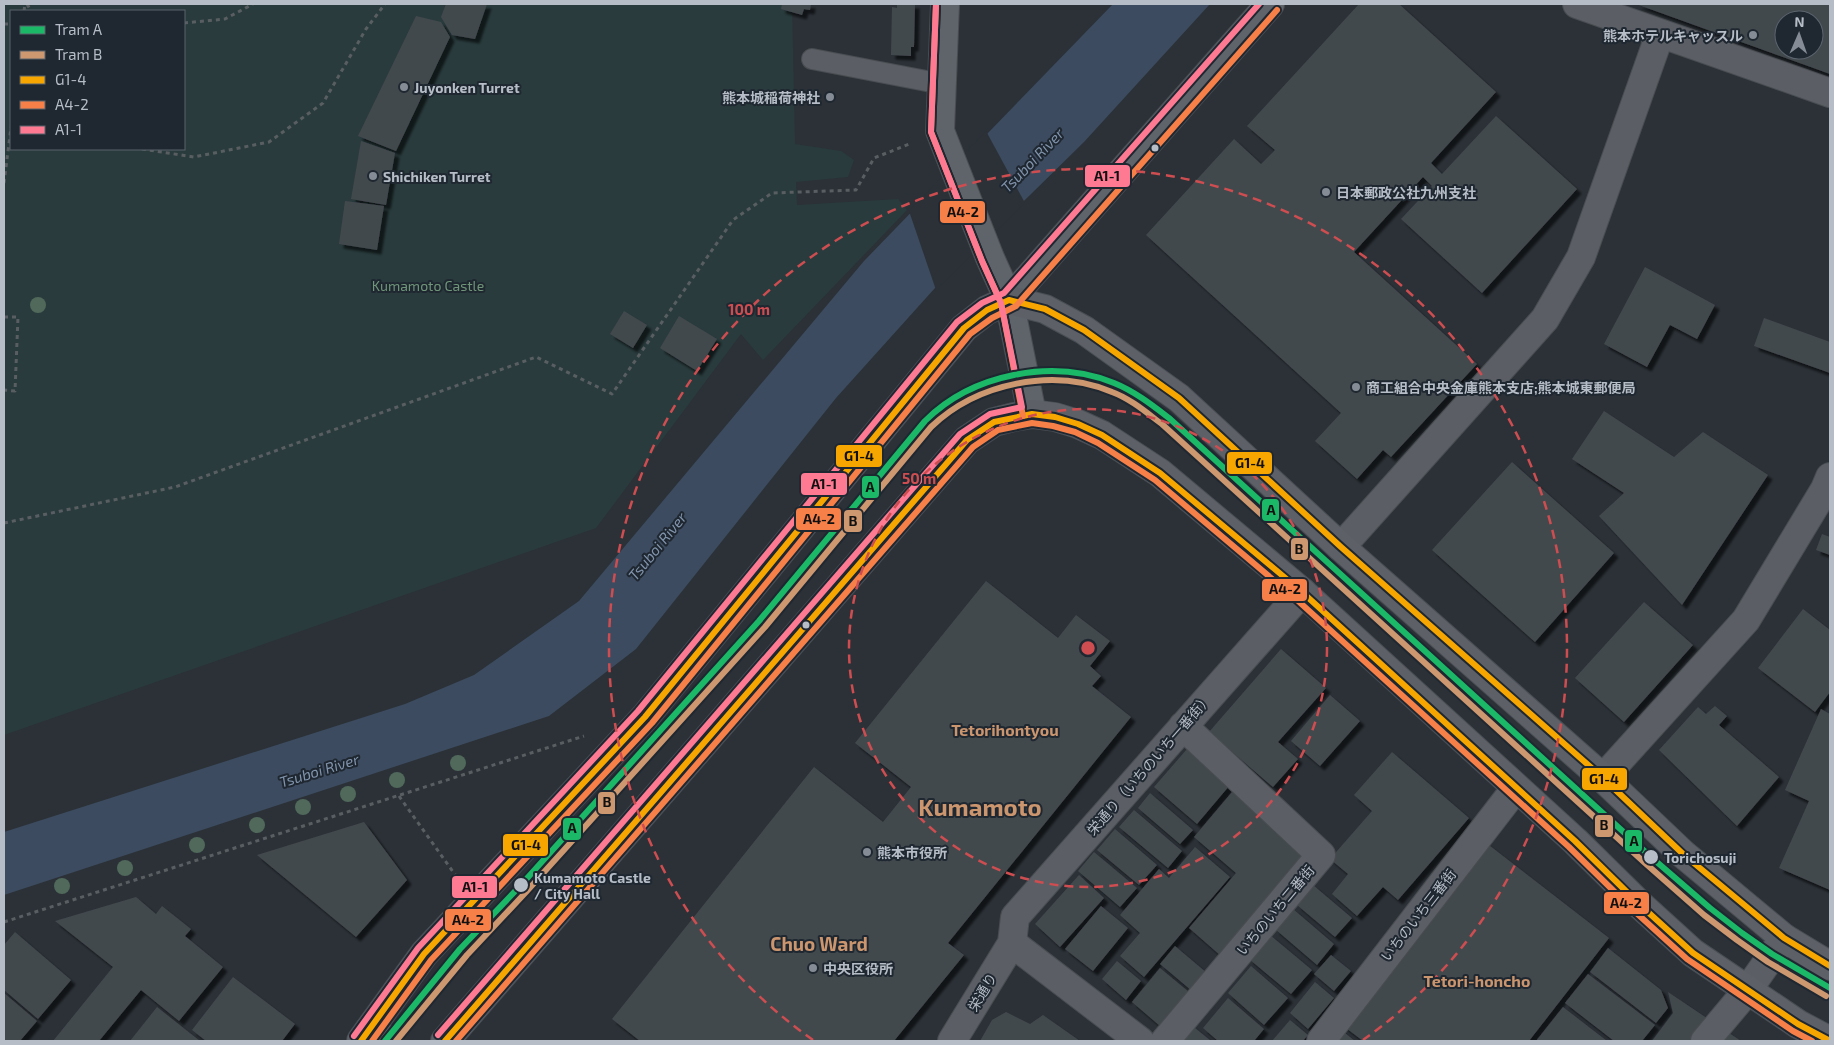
<svg xmlns="http://www.w3.org/2000/svg" width="1834" height="1045" font-family="'Exo 2','Noto Sans JP',sans-serif">
<style>
.green{fill:#293b3d;fill-rule:evenodd}
.water{fill:#3c4b5f}
.pier{fill:#2b3137}
.building{fill:#43484e;fill-rule:evenodd;filter:url(#shadow)}
.lines{fill:none;stroke-linecap:round;stroke-linejoin:round}
.lane-casing{stroke:#494d52;stroke-width:22}
.street-casing{stroke:#494d52;stroke-width:30}
.secondary-casing{stroke:#494d52;stroke-width:30}
.primary-casing{stroke:#494d54;stroke-width:30}
.path{stroke:#595e62;stroke-width:3;stroke-dasharray:4 4;stroke-linecap:butt}
.lane{stroke:#5b5f65;stroke-width:20}
.street{stroke:#5b5f65;stroke-width:28}
.secondary{stroke:#5f636a;stroke-width:28}
.primary{stroke:#5d6167;stroke-width:28}
.bus-1-casing{stroke:#1f2731;stroke-width:10}
.bus-2-casing{stroke:#1f2731;stroke-width:10}
.bus-3-casing{stroke:#1f2731;stroke-width:10}
.bus-1{stroke:#f7a600;stroke-width:6}
.bus-2{stroke:#f78048;stroke-width:6}
.bus-3{stroke:#fe7a93;stroke-width:6}
.tram-1-casing{stroke:#1f2731;stroke-width:10}
.tram-2-casing{stroke:#1f2731;stroke-width:10}
.tram-1{stroke:#1ab867;stroke-width:6}
.tram-2{stroke:#cd976f;stroke-width:6}
.tree{fill:#50695b}
.ring{fill:none;stroke:#ce4d50;stroke-width:2.5;stroke-dasharray:9 6}
.poi-dot{fill:#858c95;stroke:#1f2731;stroke-width:2}
.bus-dot{fill:#b6bdc7;stroke:#1f2731;stroke-width:2}
.labels{text-anchor:middle;dominant-baseline:central;stroke-width:4;stroke-linejoin:round;paint-order:stroke}
.poi-label{font-size:14px;font-weight:bold;fill:#b6bdc7;stroke:#1f2731;text-anchor:start}
.park-label{font-size:14px;fill:#6f9678;stroke:#1f2731}
.street-label{font-size:14px;fill:#b6bdc7;stroke:#1f2731}
.stop-label{font-size:14px;font-weight:bold;fill:#b6bdc7;stroke:#1f2731;text-anchor:start}
.water-label{font-size:15px;font-style:italic;fill:#8194ac;stroke:#1f2731}
.quarter-label{font-size:16px;font-weight:bold;fill:#cb956e;stroke:#1f2731}
.district-label{font-size:19px;font-weight:bold;fill:#cb956e;stroke:#1f2731}
.town-label{font-size:24px;font-weight:bold;fill:#cb956e;stroke:#1f2731}
.centre{fill:#ce4d50;stroke:#1f2731;stroke-width:2.5}
.ring-label{font-size:15px;text-anchor:middle;font-weight:bold;fill:#ce4d50;stroke:#1f2731;stroke-width:4;stroke-linejoin:round;paint-order:stroke}
.line-badge{stroke:#1f2731;stroke-width:2}
.pale-badge-label{font-size:14px;text-anchor:middle;font-weight:bold;fill:#111}
</style>
<defs>
<filter id="shadow"><feDropShadow dx="4.5" dy="4.5" stdDeviation="1" flood-color="#0009"/></filter>
</defs>
<rect width="100%" height="100%" fill="#2b3137"/>
<!-- green -->
<path class="green" d="M4,4h788l3,140 46,7 13,9 -6,17 -52,5 1,23 101,-6 9,11 -144,150 -22,-26 -145,194 -592,207zM11,11h173v138h-173z"/>
<!-- water -->
<path class="water" d="M1113,4h97l-126,138 -149,146 -99,110 -200,251 -87,67 -545,179v-63l401,-128 69,-29 105,-74 285,-340z"/>
<!-- pier -->
<path class="pier" d="M986,131l39,72 -89,87 -27,-79z"/>
<!-- building -->
<path class="building" d="M446,4h41l-12,35 -23,-4 -11,-18z
M782,4h29l-1,6 -6,-1 -2,6 -21,-6z
M897,4h18l-1,43h-3v9l-20,-1 1,-48 5,1z
M1359,4h40l97,88 -65,71 11,11 54,-58 81,73 -95,104 -81,-74 31,-33 -9,-9 -69,75 123,112 -86,93 -8,-7 -26,29 -42,-38 26,-28 -195,-178 88,-96 27,25 14,-14 -28,-24z
M1636,4h194v70zM1784,20h30v30h-30z
M416,16l25,6 9,15 -54,114 -38,-15z
M361,141l34,12 -9,52 -35,-6z
M345,201l39,5 -7,44 -38,-6z
M1645,267l70,38 -18,34 -27,-14 -23,42 -43,-23z
M624,311l23,14 -14,23 -23,-14z
M679,316l38,23 -20,32 -37,-23z
M1764,318l66,24v31l-76,-27z
M1604,411l70,46 29,-25 65,43 -86,130 -83,-89 25,-23 -52,-34z
M1512,462l102,91 -79,89 -103,-92z
M1822,534l8,3v18l-14,-5z
M986,581l72,57 18,-23 34,26 -20,25 11,10 -9,10 39,31 -183,226 16,12 -70,86h-254l-28,-22 202,-252 69,55 28,-35 -56,-44z
M1644,602l49,43 -69,77 -49,-44z
M1803,609l27,21v62l-15,20 -57,-44z
M1281,649l45,39 -48,54 20,17 -25,28 -64,-55z
M1330,695l30,26 -40,45 -29,-25z
M1715,706l12,10 -8,9 60,52 -42,49 -78,-76 39,-43 8,7z
M1821,709l9,5v176l-51,-22 30,-67 -24,-11z
M1187,749l43,36 -33,39 -43,-37z
M1392,752l77,66 -71,82 -15,-13 -26,29 -25,-22 16,-20 -18,-15 42,-48 -18,-16z
M1232,792l75,64 -86,100 -32,-28 47,-55 -42,-36z
M1150,793l43,37 -13,14 -42,-36z
M1134,810l48,41 -14,17 -49,-41z
M364,822l43,58 -51,57 -99,-82z
M1115,829l42,36 -18,20 -42,-35z
M1485,842l124,96 -80,103h-166l-21,-16z
M1195,847l35,30 -86,100 -24,-21 20,-23 -20,-18 39,-46 10,9z
M1094,852l43,36 -17,19 -42,-36z
M1079,875l25,23 -44,49 -25,-23z
M1313,885l39,33 -17,19 -38,-32z
M136,897l20,17 6,-8 29,23 -6,7 38,31 -44,54 -38,-31 -42,51h-46l60,-74 -58,-46z
M1101,906l27,22 -35,43 -28,-22z
M1293,909l41,35 -17,21 -42,-36z
M15,932l56,48 -33,39 -34,-29v-45z
M1270,935l42,35 -21,24 -42,-35z
M1175,946l32,27 -15,18 -32,-27z
M1608,948l53,42 7,18 -12,15 -66,-51z
M1331,955l20,16 -17,20 -20,-17z
M1117,961l24,20 -15,19 -24,-21z
M1251,966l37,32 -24,27 -36,-32z
M1160,968l29,24 -29,34 -28,-24z
M1588,974l67,51 -13,16h-28l-49,-38z
M233,977l62,47 -13,17h-76l-14,-11z
M1315,982l19,16 -26,31 -18,-16z
M1668,992l73,49h-89l21,-28z
M4,993l33,28 -17,20h-14l-2,-2z
M1228,998l36,31 -10,12h-36l-15,-13z
M157,1007l43,34h-70z
M1563,1007l44,34h-71z
M1006,1012l24,12 13,-9 37,26h-100l12,-21z
M1290,1020l18,15 -5,6h-31z
M1189,1023l22,18h-37z
M1340,1029l15,12h-24z"/>
<g class="lines">
<!-- lane casing -->
<g class="lane-casing">
<path id="lane" d="M812,59l130,25"/>
</g>
<!-- street casing -->
<g class="street-casing">
<path id="street" d="M1577,4l253,89
M1341,547l204,-228 36,-62 79,-223
M1603,778l143,-158 79,-131 5,-12
M1012,943l128,98
M370,1029l19,12
M952,1041l60,-98 3,-26 287,-325
M1165,1041l156,-186 -138,-129
M1321,1041l195,-253
M1705,1041l42,-50 37,-53"/>
</g>
<!-- secondary casing -->
<g class="secondary-casing">
<path id="secondary" d="M945,4l-5,127 50,127 19,42 23,114
M1009,300l261,-296"/>
</g>
<!-- primary casing -->
<g class="primary-casing">
<path id="primary" d="M361,1041l63,-87 221,-237 319,-389 23,-18 22,-10 36,9 39,21 95,68 162,149 262,231 80,76 101,84 46,28
M445,1041l522,-601 27,-18 20,-5 18,-3 23,3 23,7 24,11 58,38 142,119 273,249 63,62 55,50 105,71 32,17"/>
</g>
<!-- path -->
<path class="path" d="M27,4l4,7
M24,11l1,-7
M184,23l41,-4 28,-15
M4,24h7
M142,149l52,8 75,-15 54,-39 43,-74 19,-25
M4,183l7,-56
M4,317h14l-3,74 -11,-1
M4,523l171,-36 361,-130 76,37 121,-174 39,-27 84,-3 18,-32 38,-15
M399,796l57,80
M4,922l580,-186"/>
<!-- lane -->
<use href="#lane" class="lane"/>
<!-- street -->
<use href="#street" class="street"/>
<!-- secondary -->
<use href="#secondary" class="secondary"/>
<!-- primary -->
<use href="#primary" class="primary"/>
<!-- bus-1 casing -->
<g class="bus-1-casing">
<path id="bus-1" d="M361,1041l63,-87 221,-237 319,-389 23,-18 22,-10 36,9 39,21 95,68 162,149 262,231 80,76 101,84 46,28
M445,1041l522,-601 27,-18 38,-8 23,3 23,7 24,11 58,38 142,119 273,249 63,62 55,50 105,71 32,17"/>
</g>
<!-- bus-2 casing -->
<g class="bus-2-casing">
<path id="bus-2" d="M936,4l-5,128 51,129 19,42 22,113
M372,1041l59,-81 221,-237 318,-389 22,-16 24,-12 261,-296
M456,1041l517,-594 25,-17 34,-7 21,3 22,6 23,11 57,37 141,119 273,248 63,62 55,50 106,72 19,10"/>
</g>
<!-- bus-3 casing -->
<g class="bus-3-casing">
<path id="bus-3" d="M438,1035l522,-601 30,-20 32,-7 -21,-104 -19,-42 -51,-129 5,-128
M354,1036l64,-88 220,-237 319,-389 25,-19 22,-10 255,-289"/>
</g>
<!-- bus-1 -->
<use href="#bus-1" class="bus-1"/>
<!-- bus-2 -->
<use href="#bus-2" class="bus-2"/>
<!-- bus-3 -->
<use href="#bus-3" class="bus-3"/>
<!-- tram-1 casing -->
<g class="tram-1-casing">
<path id="tram-1" d="M385,1041l75,-92 61,-64 238,-264 166,-200c47,-47 127,-63 189,-38 20,8 38,22 55,35l482,439 59,51 32,25 30,21 58,34"/>
</g>
<!-- tram-2 casing -->
<g class="tram-2-casing">
<path id="tram-2" d="M396,1041l71,-86 60,-64 238,-264 166,-200c46,-44 122,-60 181,-35 19,7 35,21 51,33l482,438 59,52 33,25 31,22 58,34"/>
</g>
<!-- tram-1 -->
<use href="#tram-1" class="tram-1"/>
<!-- tram-2 -->
<use href="#tram-2" class="tram-2"/>
</g>
<!-- trees -->
<g class="tree">
<circle cx="38" cy="305" r="8"/>
<circle cx="458" cy="763" r="8"/>
<circle cx="397" cy="780" r="8"/>
<circle cx="348" cy="794" r="8"/>
<circle cx="303" cy="807" r="8"/>
<circle cx="257" cy="825" r="8"/>
<circle cx="197" cy="845" r="8"/>
<circle cx="125" cy="868" r="8"/>
<circle cx="62" cy="886" r="8"/>
</g>
<!-- distance rings -->
<g class="ring">
<circle cx="1088" cy="648" r="239"/>
<path d="M813 1040A479 479 0 1 1 1363 1040"/>
</g>
<!-- markers -->
<g class="poi-dot">
<circle cx="1753" cy="35" r="5"/>
<circle cx="404" cy="87" r="5"/>
<circle cx="830" cy="97" r="5"/>
<circle cx="373" cy="176" r="5"/>
<circle cx="1326" cy="192" r="5"/>
<circle cx="1356" cy="387" r="5"/>
<circle cx="867" cy="852" r="5"/>
<circle cx="813" cy="968" r="5"/>
</g>
<g class="bus-dot">
<circle cx="1155" cy="148" r="4.5"/>
<circle cx="806" cy="625" r="4.5"/>
<circle cx="1651" cy="857" r="8"/>
<circle cx="521" cy="885" r="8"/>
</g>
<g class="labels">
<!-- poi labels -->
<g class="poi-label">
<text x="1743" y="35" text-anchor="end">熊本ホテルキャッスル</text>
<text x="414" y="87">Juyonken Turret</text>
<text x="820" y="97" text-anchor="end">熊本城稲荷神社</text>
<text x="383" y="176">Shichiken Turret</text>
<text x="1336" y="192">日本郵政公社九州支社</text>
<text x="1366" y="387">商工組合中央金庫熊本支店;熊本城東郵便局</text>
<text x="877" y="852">熊本市役所</text>
<text x="823" y="968">中央区役所</text>
</g>
<!-- park labels -->
<g class="park-label">
<text x="428" y="285">Kumamoto Castle</text>
</g>
<!-- street labels -->
<g class="street-label">
<text transform="translate(1149 764) rotate(-49)">栄通り（いちのいち一番街）</text>
<text transform="translate(1275 910) rotate(-50)">いちのいち二番街</text>
<text transform="translate(1418 915) rotate(-52)">いちのいち三番街</text>
<text transform="translate(982 992) rotate(-59)">栄通り</text>
</g>
<!-- stop labels -->
<g class="stop-label">
<text x="1664" y="857">Torichosuji</text>
<text x="534" y="877">Kumamoto Castle<tspan x="534" dy="16">/ City Hall</tspan></text>
</g>
<!-- water labels -->
<g class="water-label">
<text transform="translate(1032 160) rotate(-46)">Tsuboi River</text>
<text transform="translate(657 546) rotate(-51)">Tsuboi River</text>
<text transform="translate(319 770) rotate(-17)">Tsuboi River</text>
</g>
<!-- quarter labels -->
<g class="quarter-label">
<text x="1005" y="729">Tetorihontyou</text>
<text x="1477" y="980">Tetori-honcho</text>
</g>
<!-- district labels -->
<g class="district-label">
<text x="819" y="943">Chuo Ward</text>
</g>
<!-- town labels -->
<g class="town-label">
<text x="980" y="806">Kumamoto</text>
</g>
</g>
<circle cx="1088" cy="648" r="8" class="centre"/>
<g class="ring-label">
<text x="749" y="315">100 m</text>
<text x="919" y="484">50 m</text>
</g>
<g class="line-badge">
<rect x="1084" y="164" width="47" height="24" rx="5" fill="#fe7a93"/>
<rect x="939" y="200" width="47" height="24" rx="5" fill="#f78048"/>
<rect x="835" y="444" width="48" height="24" rx="5" fill="#f7a600"/>
<rect x="1226" y="451" width="47" height="24" rx="5" fill="#f7a600"/>
<rect x="800" y="472" width="48" height="24" rx="5" fill="#fe7a93"/>
<rect x="861" y="475" width="19" height="24" rx="5" fill="#1ab867"/>
<rect x="1261" y="498" width="19" height="24" rx="5" fill="#1ab867"/>
<rect x="795" y="507" width="47" height="24" rx="5" fill="#f78048"/>
<rect x="843" y="509" width="20" height="24" rx="5" fill="#cd976f"/>
<rect x="1290" y="537" width="19" height="24" rx="5" fill="#cd976f"/>
<rect x="1261" y="578" width="47" height="24" rx="5" fill="#f78048"/>
<rect x="1581" y="767" width="47" height="24" rx="5" fill="#f7a600"/>
<rect x="597" y="791" width="19" height="24" rx="5" fill="#cd976f"/>
<rect x="1594" y="814" width="20" height="24" rx="5" fill="#cd976f"/>
<rect x="562" y="817" width="20" height="24" rx="5" fill="#1ab867"/>
<rect x="1624" y="829" width="19" height="24" rx="5" fill="#1ab867"/>
<rect x="502" y="833" width="47" height="24" rx="5" fill="#f7a600"/>
<rect x="451" y="875" width="47" height="24" rx="5" fill="#fe7a93"/>
<rect x="1603" y="891" width="47" height="24" rx="5" fill="#f78048"/>
<rect x="444" y="908" width="48" height="24" rx="5" fill="#f78048"/>
</g>
<g class="pale-badge-label">
<text x="1107" y="181">A1-1</text>
<text x="963" y="217">A4-2</text>
<text x="859" y="461">G1-4</text>
<text x="1250" y="468">G1-4</text>
<text x="824" y="489">A1-1</text>
<text x="870" y="492">A</text>
<text x="1271" y="515">A</text>
<text x="819" y="524">A4-2</text>
<text x="853" y="526">B</text>
<text x="1299" y="554">B</text>
<text x="1285" y="594">A4-2</text>
<text x="1604" y="784">G1-4</text>
<text x="607" y="807">B</text>
<text x="1604" y="830">B</text>
<text x="572" y="833">A</text>
<text x="1634" y="846">A</text>
<text x="526" y="850">G1-4</text>
<text x="475" y="892">A1-1</text>
<text x="1626" y="908">A4-2</text>
<text x="468" y="925">A4-2</text>
</g>
<!-- border -->
<rect width="1834" height="1045" fill="none" stroke="#b6bdc7" stroke-width="10"/>
<!-- legend -->
<rect x="10" y="10" width="175" height="140" fill="#1f2731" stroke="#5b636d"/>
<rect x="20" y="26" width="25" height="8" fill="#1ab867" stroke="#5b636d"/>
<text x="55" y="35" font-size="15" fill="#b6bdc7">Tram A</text>
<rect x="20" y="51" width="25" height="8" fill="#cd976f" stroke="#5b636d"/>
<text x="55" y="60" font-size="15" fill="#b6bdc7">Tram B</text>
<rect x="20" y="76" width="25" height="8" fill="#f7a600" stroke="#5b636d"/>
<text x="55" y="85" font-size="15" fill="#b6bdc7">G1-4</text>
<rect x="20" y="101" width="25" height="8" fill="#f78048" stroke="#5b636d"/>
<text x="55" y="110" font-size="15" fill="#b6bdc7">A4-2</text>
<rect x="20" y="126" width="25" height="8" fill="#fe7a93" stroke="#5b636d"/>
<text x="55" y="135" font-size="15" fill="#b6bdc7">A1-1</text>
<!-- north arrow -->
<g transform="translate(1799 35) rotate(2)"><circle r="24" fill="#1f2731" stroke="#5b636d"/>
<path d="M0-4L9 19L0 12L-9 19Z" fill="#858c95"/>
<text y="-8" font-size="14" font-weight="bold" text-anchor="middle" fill="#b6bdc7">N</text>
</g>
</svg>
